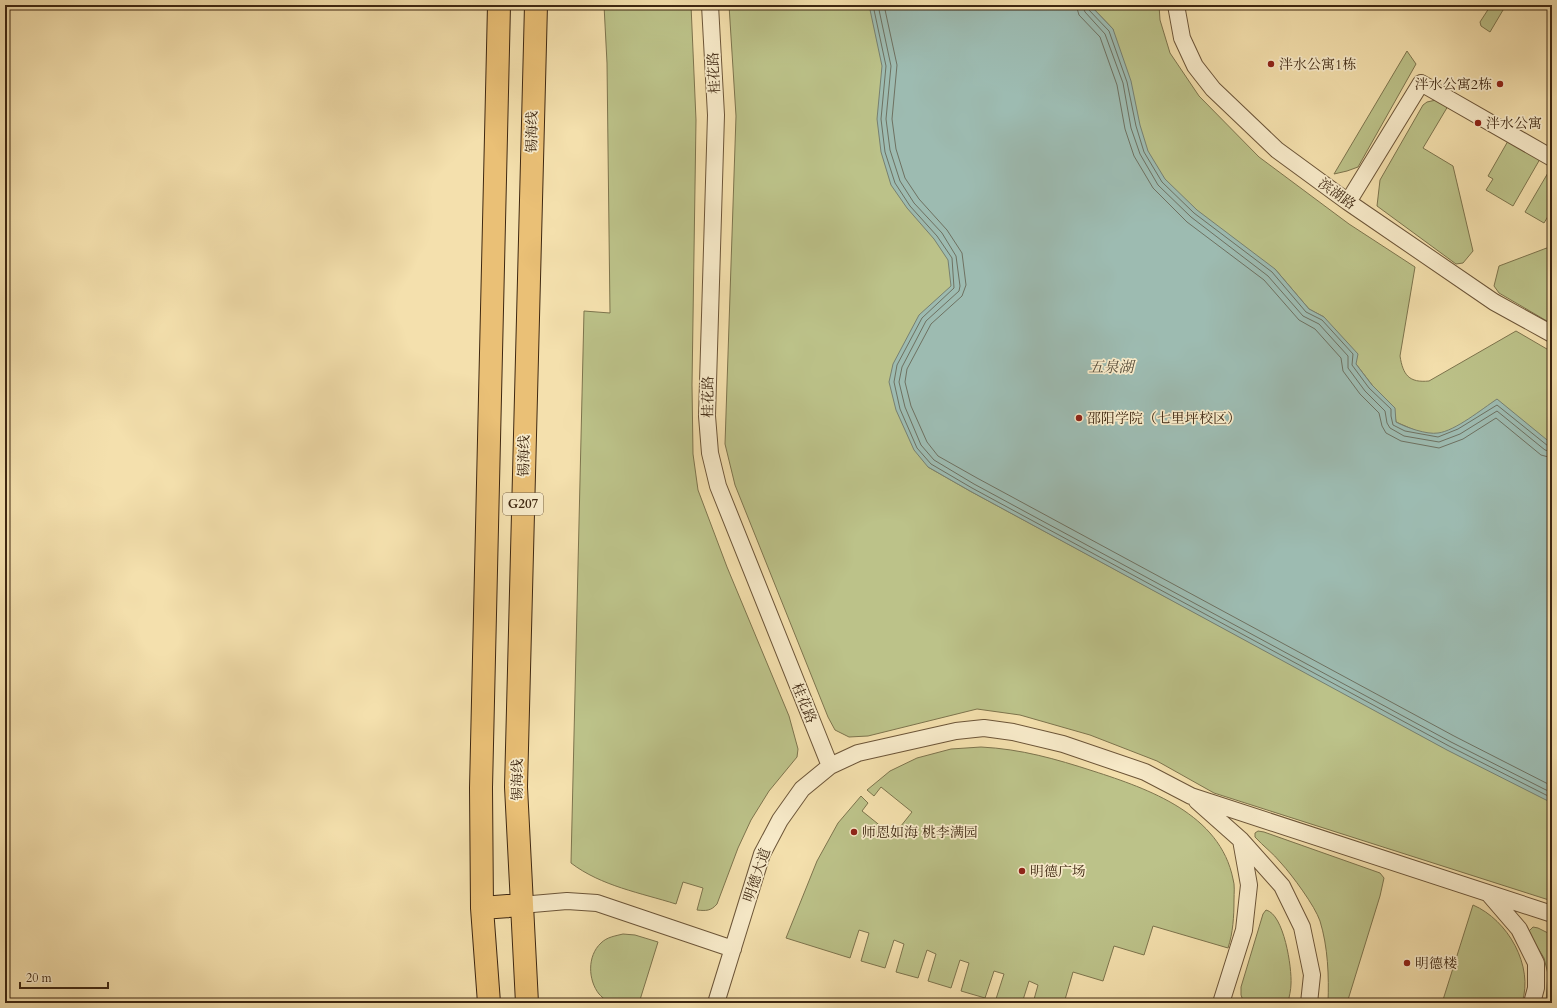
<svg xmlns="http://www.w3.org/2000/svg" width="1557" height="1008" font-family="Cardo,'Noto Serif SC',serif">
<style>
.green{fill:#bcc289;stroke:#7d744d}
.water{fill:#9dbbb1;stroke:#778071}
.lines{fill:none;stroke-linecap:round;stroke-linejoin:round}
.shore{stroke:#6e7161;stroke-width:1}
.lane-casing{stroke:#6c5538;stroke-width:18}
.highway-casing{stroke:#3e2711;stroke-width:24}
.lane{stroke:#f8ebca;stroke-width:16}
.highway{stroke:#eac076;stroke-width:22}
.poi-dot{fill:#8f2418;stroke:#f8ebca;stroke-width:1.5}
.labels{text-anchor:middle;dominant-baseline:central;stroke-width:3.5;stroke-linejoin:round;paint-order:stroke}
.shield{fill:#f8ebca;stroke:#766248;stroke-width:1}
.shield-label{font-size:13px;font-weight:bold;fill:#3e2711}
.poi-label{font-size:14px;fill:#3e2711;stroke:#f8ebca;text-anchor:start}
.street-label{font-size:14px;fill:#3e2711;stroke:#f8ebca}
.water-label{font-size:15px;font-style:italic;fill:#564c39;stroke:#f8ebca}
</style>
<rect width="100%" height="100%" fill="#f4e0ad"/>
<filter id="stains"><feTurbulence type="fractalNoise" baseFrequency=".005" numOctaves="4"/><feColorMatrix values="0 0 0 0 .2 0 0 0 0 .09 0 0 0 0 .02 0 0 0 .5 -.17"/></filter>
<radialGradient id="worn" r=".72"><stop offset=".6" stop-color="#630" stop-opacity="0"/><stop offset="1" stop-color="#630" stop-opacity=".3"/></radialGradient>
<!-- green -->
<path class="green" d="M604,5h87l5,115 -4,265 1,69 5,36 29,77 62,149 9,33 -1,8 -28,34 -18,29 -13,28 -21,56c-6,7 -11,7 -20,6l6,-22 -20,-6 -7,22c-35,-11 -75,-18 -105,-41l13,-552 26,2 -3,-250z
M729,5h282l-83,462 42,24 477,258 105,14v138l-338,-108 -57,-32 -67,-26 -70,-20 -43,-6 -109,27 -19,1 -14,-7 -7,-13 -93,-232 -10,-41 11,-328z
M1090,5h69l1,15 10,33 29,43 60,61 90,67 66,43 -15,89c3,19 9,27 29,25l87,-50 36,21v138l-156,-68 -1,-7 -39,-51 -32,-47 -15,-8 -34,-40 -234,58 72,-298z
M1491,5h15l-16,27 -9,-6 -1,-4z
M1407,51l9,13 -58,103 -11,4 -13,3z
M1436,100l12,6 -25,42 30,18 20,85 -10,12 -7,1 -79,-58 3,-26 43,-75 4,-3z
M1508,141l32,18 -27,47 -27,-16 7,-11 -5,-3z
M1552,166v48l-2,-1 -6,10 -19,-11z
M1552,246v78l-53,-31 -5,-7 5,-20z
M981,747c40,2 75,12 112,24 56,18 127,43 140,108 2,6 1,14 1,21 0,16 -1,33 -6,48l-75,-22 -9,29 -30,-9 -11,35 -30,-9 -9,31h-31l5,-18 -9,-4 -7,22h-22l-5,-1 9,-28 -10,-3 -9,27 -24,-7 8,-28 -9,-3 -9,28 -23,-7 8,-27 -9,-4 -9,28 -22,-6 8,-28 -10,-4 -9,28 -24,-7 8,-28 -10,-3 -9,28 -64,-20 31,-77 21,-38 23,-27 7,7 -6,8 31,25 19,-24 -31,-25 -7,9 -7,-6 23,-19 27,-13 34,-9z
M1258,831l6,1 116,41 4,5 -4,18 -33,107h-19c1,-27 0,-56 -8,-82 -5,-15 -28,-46 -39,-58 -8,-10 -18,-17 -26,-26v-4z
M1473,905c35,15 61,61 49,98h-80z
M1266,910c18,4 26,58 25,74 0,6 -2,13 -3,19h-44l-3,-8v-8l22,-73z
M1533,927l5,1 14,7v68h-6l2,-29 -4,-16 -16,-26z
M623,934l12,1 23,7 -19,61c-8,0 -19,2 -28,0 -4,-1 -8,-5 -12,-9 -11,-14 -12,-38 2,-51 6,-6 14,-7 22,-9z"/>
<!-- water -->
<path class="water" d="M869,5h221l23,24 18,52 9,44 8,26 17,28 32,31 78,59 34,40 15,8 34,37 -2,10 16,21 23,23 1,14c9,5 31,13 42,11 17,-2 44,-24 59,-34l55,45v359l-105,-53 -477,-259 -42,-24 -14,-17 -18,-40 -7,-28 4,-18 26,-49 32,-29 -3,-26 -14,-21 -27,-31 -16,-23 -10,-33 -4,-33 5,-53z"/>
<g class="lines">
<!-- shore -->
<path class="shore" d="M873,5l13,61 -5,53 4,33 10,31 15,23 27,30 15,22 2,30 -32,30 -25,47 -3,17 6,27 17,39 14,16 41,24 477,258 103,52
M878,5l13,61 -5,53 4,31 10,31 14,22 28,30 14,23 4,30 -1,5 -33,30 -24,46 -3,15 6,25 16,38 13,15 40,24 477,258 101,51
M884,5l13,60 -5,54 4,30 9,29 14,21 28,31 15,23 4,32 -4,11 -31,28 -24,45 -2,13 6,24 16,36 11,14 39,22 477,258 98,50
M1076,5l3,10 21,22 17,48 8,44 9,27 19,32 34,34 77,58 35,40 16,9 26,29 2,13 17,23 19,19 3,13 4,7 15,8 38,7 24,-9 33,-21 45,37 11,3
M1082,5l3,7 20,22 18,49 8,45 9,26 18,31 33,32 77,59 35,40 16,8 29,32v12l17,23 20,20 2,12 3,5 14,8 35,6 21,-8 37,-23 48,39 7,2
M1087,5l1,4 21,22 18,51 9,44 8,26 18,30 32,31 78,59 34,40 16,8 31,34 -1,11 17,23 22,21v7l2,9 12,6 33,6 20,-8 39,-24 51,41 4,1"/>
<!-- lane casing -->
<g class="lane-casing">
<path id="lane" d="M710,5l6,110 -9,301 3,37 8,33 112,280
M1176,5l6,33 13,28 18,23 64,61 71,52 146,100 58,32
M1348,202l73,-119 131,75
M1197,801l44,39 41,46 20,41 10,48 -3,28
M1488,893l31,36 17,34v25l-4,15
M521,905l46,-4 30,2 136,46
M716,1003l46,-149 18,-34 22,-31 28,-23 28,-13 98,-22 28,-3 29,4 50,12 82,28 46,24 361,118
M1221,1003l23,-73 5,-45 -8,-45"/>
</g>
<!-- highway casing -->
<g class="highway-casing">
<path id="highway" d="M482,908l39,-3
M489,1003l-7,-95 -1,-120 18,-783
M527,1003l-11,-216 20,-782"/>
</g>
<!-- lane -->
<use href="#lane" class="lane"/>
<!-- highway -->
<use href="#highway" class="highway"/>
</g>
<!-- markers -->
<g class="poi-dot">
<circle cx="1271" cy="64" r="4"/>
<circle cx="1500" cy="84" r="4"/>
<circle cx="1478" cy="123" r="4"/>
<circle cx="1079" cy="418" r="4"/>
<circle cx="854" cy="832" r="4"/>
<circle cx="1022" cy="871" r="4"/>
<circle cx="1407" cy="963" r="4"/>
</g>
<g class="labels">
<!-- shield labels -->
<rect class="shield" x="503" y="493" width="40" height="22" rx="3"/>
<g class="shield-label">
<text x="523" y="504">G207</text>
</g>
<!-- poi labels -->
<g class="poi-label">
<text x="1279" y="64">泮水公寓1栋</text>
<text x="1492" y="84" text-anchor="end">泮水公寓2栋</text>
<text x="1486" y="123">泮水公寓</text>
<text x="1087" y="418">邵阳学院（七里坪校区）</text>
<text x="862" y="832">师恩如海 桃李满园</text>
<text x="1030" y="871">明德广场</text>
<text x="1415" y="963">明德楼</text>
</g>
<!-- street labels -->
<g class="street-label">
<text transform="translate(714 73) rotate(-93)">桂花路</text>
<text transform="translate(532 132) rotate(-89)">锡海线</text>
<text transform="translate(1337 194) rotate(36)">滨湖路</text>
<text transform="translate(708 397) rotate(-89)">桂花路</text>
<text transform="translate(524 456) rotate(-89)">锡海线</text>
<text transform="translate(804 703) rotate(68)">桂花路</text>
<text transform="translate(517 780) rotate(-90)">锡海线</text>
<text transform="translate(757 875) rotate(-71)">明德大道</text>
</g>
<!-- water labels -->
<g class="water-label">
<text x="1111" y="367">五泉湖</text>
</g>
</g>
<!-- margin -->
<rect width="1557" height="1008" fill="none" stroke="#f4e0ad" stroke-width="20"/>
<rect x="6" y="6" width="1545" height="996" fill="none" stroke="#3e2711" stroke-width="2"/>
<rect x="10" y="10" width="1537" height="988" fill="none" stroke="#3e2711"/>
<!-- scale -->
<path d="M20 982v6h88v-6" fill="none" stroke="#3e2711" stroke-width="2"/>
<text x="26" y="982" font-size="12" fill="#3e2711" stroke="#f8ebca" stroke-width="3" paint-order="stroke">20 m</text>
<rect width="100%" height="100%" filter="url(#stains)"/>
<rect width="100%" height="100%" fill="url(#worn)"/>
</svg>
